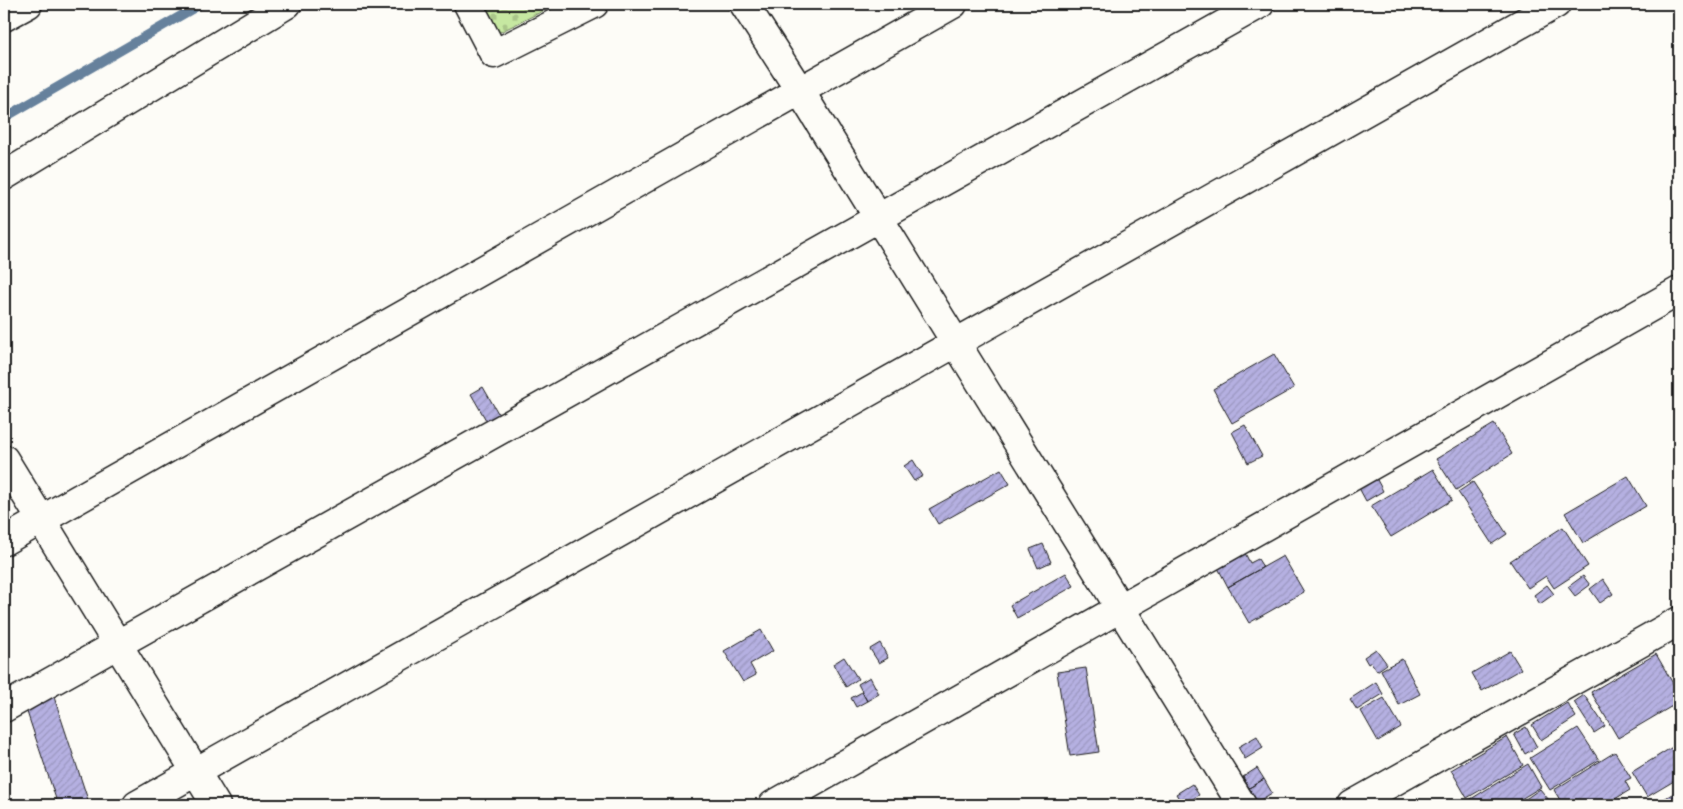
<svg xmlns="http://www.w3.org/2000/svg" width="1683" height="809" font-family="'Architects Daughter',sans-serif">
<style>
.cemetery{fill:url(#cemetery-stones);stroke:#71825e}
.lines{fill:none;stroke-linecap:round;stroke-linejoin:round}
.stream{stroke:#66819c;stroke-width:9}
.building{fill:url(#building-hatch);stroke:#1c1c1c}
.minor-casing{stroke:#1c1c1c;stroke-width:31}
.minor{stroke:#fdfcf7;stroke-width:28}
</style>
<defs>
<pattern id="cemetery-stones" width="16" height="16" patternUnits="userSpaceOnUse" patternTransform="scale(1.25)"><rect width="16" height="16" fill="#c6e8a1"/><path d="M2 7V4a2 2 0 0 1 4 0v3zM10 15v-3a2 2 0 0 1 4 0v3z" fill="#aac68a"/></pattern>
<pattern id="building-hatch" width="6" height="6" patternUnits="userSpaceOnUse" patternTransform="scale(1.25)"><rect width="6" height="6" fill="#b5b0e1"/><path d="M-1 1l2-2M0 6l6-6M5 7l2-2" fill="none" stroke="#9b97c0"/></pattern>
</defs>
<rect width="100%" height="100%" fill="#fdfcf7"/>
<filter id="ink" filterUnits="userSpaceOnUse"><feTurbulence type="fractalNoise" baseFrequency=".02" numOctaves="2"/><feDisplacementMap in="SourceGraphic" scale="10" xChannelSelector="R" yChannelSelector="G"/><feConvolveMatrix kernelMatrix="1 2 1 2 8 2 1 2 1" color-interpolation-filters="sRGB"/></filter>
<g filter="url(#ink)">
<!-- cemetery -->
<path class="cemetery" d="M474,4h83l-59,29z"/>
<g class="lines">
<!-- stream -->
<path class="stream" d="M4,118l197,-114"/>
</g>
<!-- building -->
<path class="building" d="M1274,354l20,34 -62,35 -19,-34z
M483,387l19,33 -12,7 -19,-33z
M1494,424l18,30 -56,36 -20,-31z
M1245,425l17,31 -14,7 -16,-31z
M913,460l10,16 -9,5 -10,-15z
M1001,469l9,15 -72,40 -9,-15z
M1433,469l19,31 -61,37 -20,-31z
M1628,476l18,30 -63,37 -18,-30z
M1376,478l7,13 -17,10 -7,-13z
M1473,482l34,52 -15,10 -34,-52z
M1563,527l25,39 -34,22 -8,-12 -18,12 -18,-27z
M1043,544l8,18 -13,6 -8,-19z
M1245,553l5,10 8,-4 5,8 -35,20 -10,-19z
M1283,556l21,36 -55,31 -21,-36z
M1066,573l8,13 -57,32 -7,-13z
M1583,576l7,9 -15,11 -7,-9z
M1603,579l10,15 -13,9 -10,-14z
M1547,585l7,9 -14,10 -6,-9z
M761,630l12,21 -23,13 6,11 -13,7 -19,-31z
M880,643l8,15 -9,5 -9,-14z
M1376,649l11,15 -10,7 -6,-9 -3,2 -4,-7z
M1510,651l11,18 -39,22 -10,-18z
M1656,654l23,40v8l-61,36 -27,-46z
M844,657l14,22 -12,8 -13,-23z
M1402,659l18,35 -21,11 -18,-35z
M1086,668l13,84 -29,4 -13,-84z
M870,677l9,17 -12,7 -9,-17z
M1376,682l7,12 -26,16 -7,-11z
M52,691l37,112 -4,2h-27l-35,-105z
M862,692l5,9 -11,6 -5,-9z
M1584,695l21,31 -11,7 -20,-31z
M1384,698l17,29 -23,14 -17,-30z
M1567,703l9,14 -35,23 -9,-15z
M1526,727l11,20 -12,7 -11,-20z
M1578,728l21,32 -49,30 -20,-32z
M1257,736l6,12 -18,11 -7,-12z
M1507,737l16,28 -56,33 -16,-28z
M1679,743v35l-32,19 -15,-25z
M1615,752l16,26 -6,3 5,9 -25,15h-42l-9,-15z
M1528,764l13,23 -30,18h-27l-2,-2 -4,2h-10l-2,-3z
M1257,768l7,11 -15,9 -6,-11z
M1264,779l8,14 -15,9 -8,-14z
M1192,784l7,11 -16,10 -7,-11z
M1540,789l13,16h-36z
M1679,790v15h-13l-4,-5z"/>
<g class="lines">
<!-- minor casing -->
<g class="minor-casing">
<path id="minor" d="M468,4l26,50 100,-50
M744,4l56,87 442,714
M4,17l24,-13
M4,176l283,-172
M4,459l212,346
M4,541l949,-537
M4,708l1256,-704
M137,805l1419,-801
M773,805l906,-514
M1352,805l327,-184"/>
</g>
<!-- minor -->
<use href="#minor" class="minor"/>
</g>
</g>
<!-- margin -->
<rect width="1683" height="809" fill="none" stroke="#fdfcf7" stroke-width="20"/>
<rect x="10" y="10" width="1663" height="789" fill="none" stroke="#1c1c1c" stroke-width="2" filter="url(#ink)"/>
</svg>
